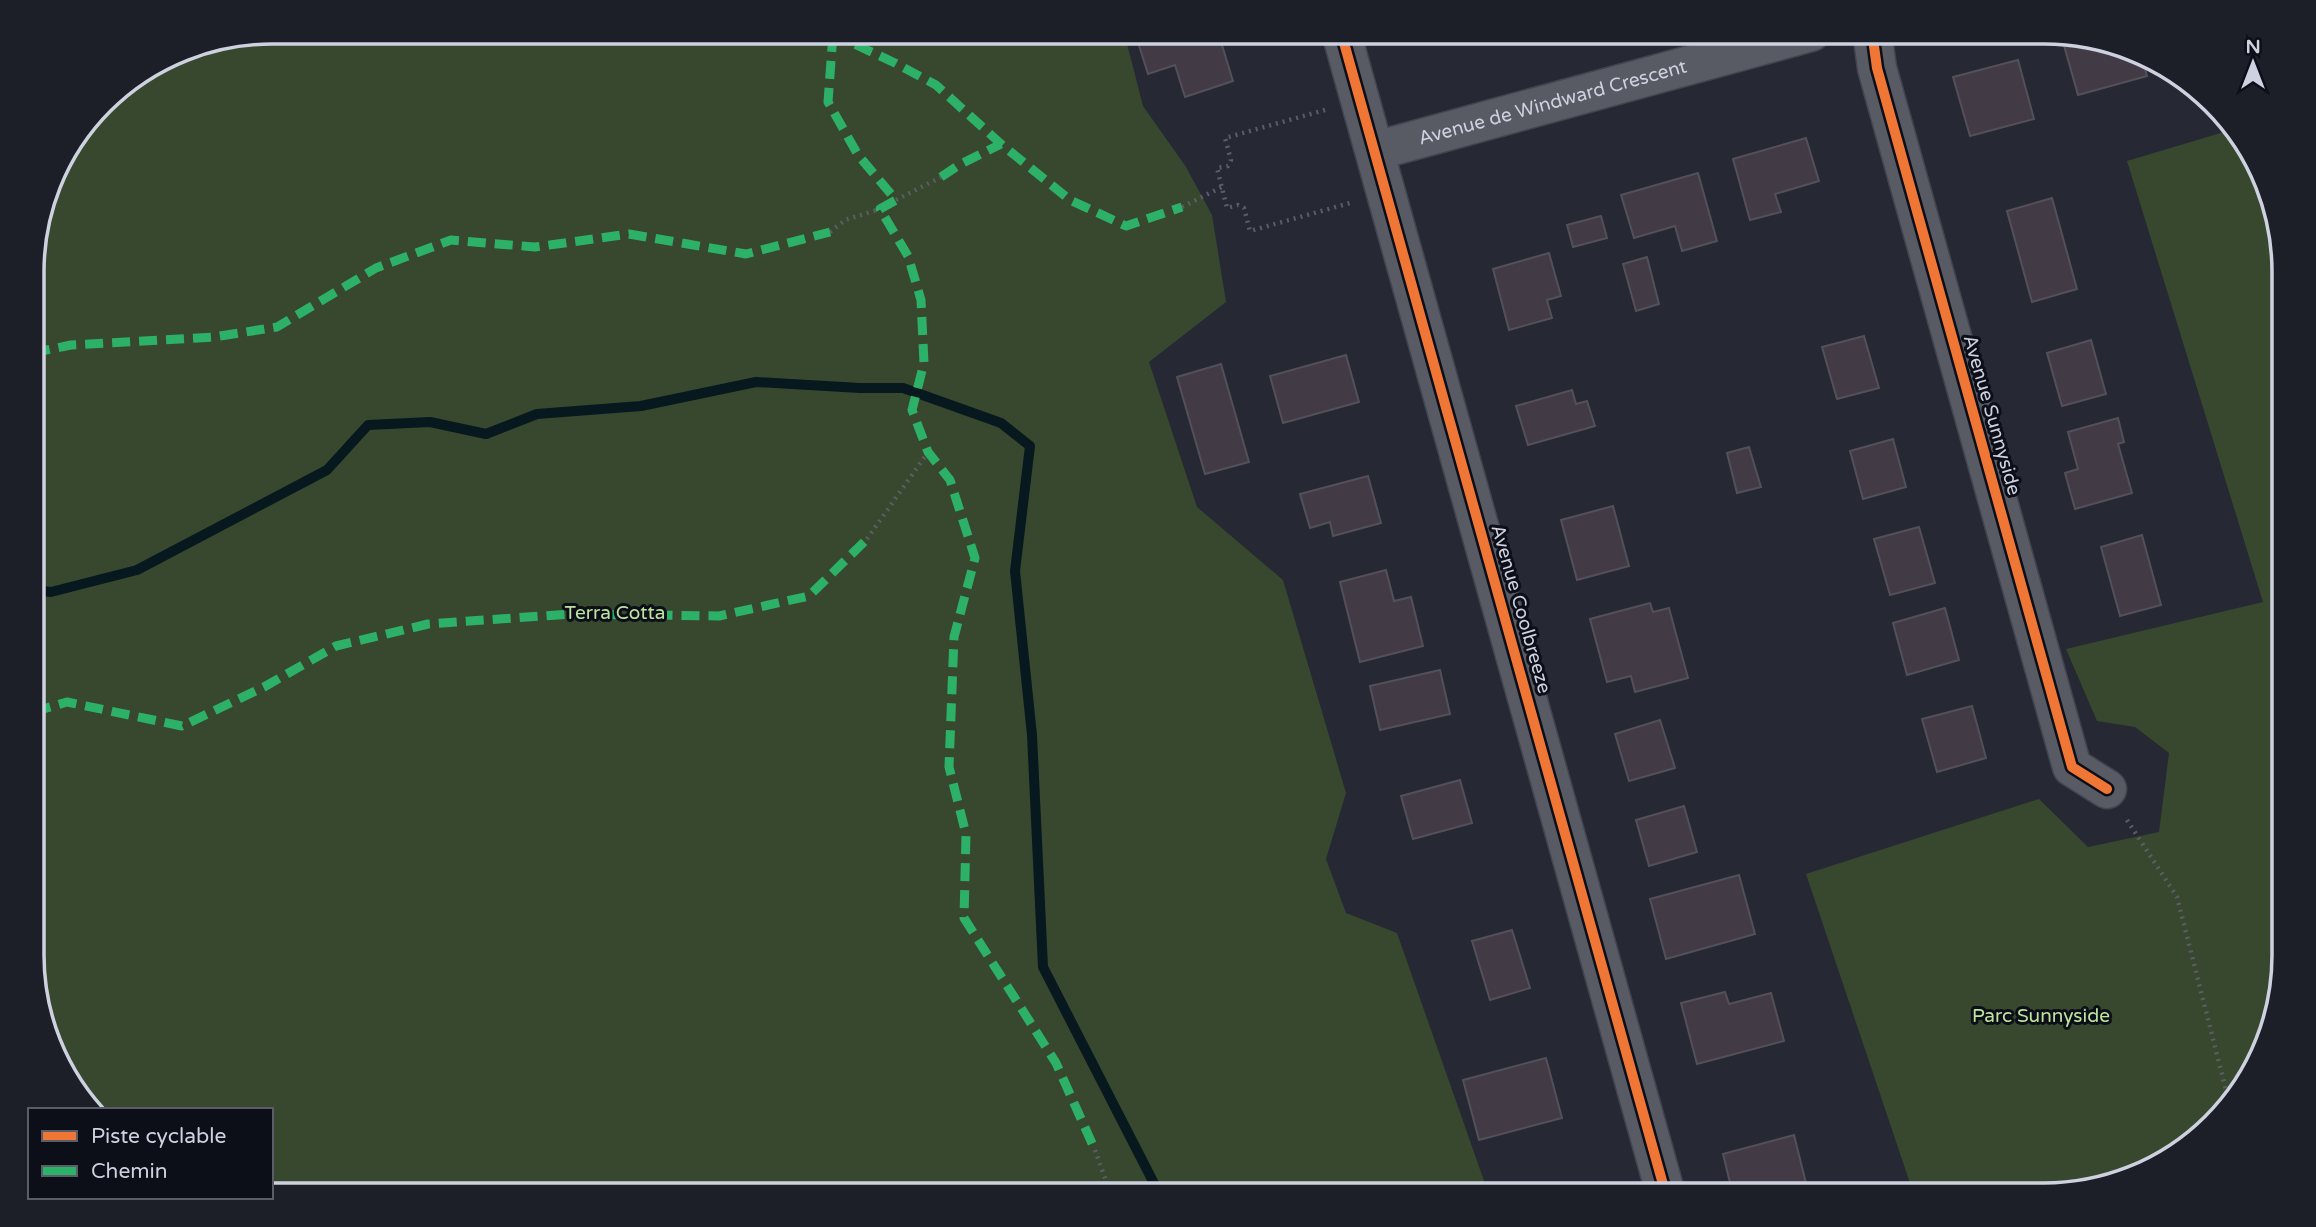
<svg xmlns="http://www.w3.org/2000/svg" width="2316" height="1227" font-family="'Varela Round',sans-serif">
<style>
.green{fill:#38482e}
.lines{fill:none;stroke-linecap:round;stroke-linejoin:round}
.stream{stroke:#07191e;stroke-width:10}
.building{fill:#423b46;stroke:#535059;stroke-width:2}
.minor-casing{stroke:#42444f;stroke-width:41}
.path{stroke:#5b5c64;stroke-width:4.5;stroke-dasharray:2 5;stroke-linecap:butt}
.minor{stroke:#585a64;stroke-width:38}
.quiet{stroke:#2db169;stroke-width:9;stroke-dasharray:18 9;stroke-linecap:butt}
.cycleway-casing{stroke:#0c0e18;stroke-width:15}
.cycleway{stroke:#f07635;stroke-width:10}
.labels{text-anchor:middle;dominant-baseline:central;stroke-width:6;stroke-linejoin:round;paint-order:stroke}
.street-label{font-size:19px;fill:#ced1e0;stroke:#0c0e18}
.park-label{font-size:19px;fill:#bde39f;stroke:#0c0e18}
.rim{fill:none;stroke:#ced1e0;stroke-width:3.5}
</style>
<rect width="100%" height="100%" fill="#262834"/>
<!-- green -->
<path class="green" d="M272,32h852l19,74 43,61 26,48 14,87 -77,60 48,145 86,73 63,213 -20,66 20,54 51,20 92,262h-1217l-1,-85h-175l-24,-21 -38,-102 -2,-731 24,-91 57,-74 67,-41z
M2234,129l10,9 38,103 2,715 -24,106 -83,93 -117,40h-154l7,-3 -107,-318 233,-75 49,48 71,-15 10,-79 -34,-26 -38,-6 -31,-72 197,-47 -136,-441z"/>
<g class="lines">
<!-- stream -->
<path class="stream" d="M33,590l18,2 86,-22 190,-100 41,-45 62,-3 56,12 51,-20 104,-8 115,-24 104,6h43l98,35 29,23 -15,125 17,164 11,232 117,228"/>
</g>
<!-- building -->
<path class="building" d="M1161,32h57l15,49 -48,16 -10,-32 -27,9 -11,-35z
M2076,39l65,15 6,22 -69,19 -15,-53z
M2018,60l16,59 -64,17 -17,-59z
M1806,138l13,43 -44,13 6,18 -31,8 -17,-61z
M1698,173l19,68 -35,10 -7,-25 -41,12 -13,-43z
M2052,198l25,91 -45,13 -25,-91z
M1601,216l6,22 -34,9 -6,-22z
M1549,253l12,43 -14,4 5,18 -43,12 -16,-61z
M1647,257l12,47 -23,7 -13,-47z
M1864,336l15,52 -42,11 -15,-52z
M2091,340l15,54 -44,12 -15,-53z
M1346,355l13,47 -76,21 -13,-47z
M1221,364l28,98 -44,12 -28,-97z
M1572,390l4,14 11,-3 8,25 -67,19 -12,-39z
M2118,418l6,24 -6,2 14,49 -57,16 -10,-36 13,-4 -10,-37z
M1893,439l13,48 -43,12 -13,-48z
M1749,447l12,40 -24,6 -10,-40z
M1368,476l13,47 -48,13 -3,-14 -20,6 -10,-34z
M1613,506l16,60 -52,14 -16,-60z
M1919,527l16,56 -45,12 -16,-56z
M2142,535l19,70 -41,11 -19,-69z
M1386,570l8,31 17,-4 12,49 -63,16 -20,-80z
M1650,603l3,9 16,-4 19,70 -53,14 -4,-16 -24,6 -17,-63z
M1945,608l14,52 -52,15 -14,-52z
M1440,670l10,44 -70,16 -10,-44z
M1972,706l14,52 -49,14 -15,-53z
M1660,720l15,48 -46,13 -14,-47z
M1460,780l12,43 -59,16 -12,-43z
M1684,806l13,46 -48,14 -13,-46z
M1739,875l16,59 -89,25 -16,-60z
M1512,930l18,58 -40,12 -18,-59z
M1725,992l4,12 42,-11 13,48 -87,23 -16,-61z
M1546,1058l16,60 -83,22 -16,-60z
M1794,1135l12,48 -46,12h-27l-10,-41z"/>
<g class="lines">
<!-- minor casing -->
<g class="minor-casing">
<g id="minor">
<path d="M1341,32l325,1163"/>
<path d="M1872,32l5,36 195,699 35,22"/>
<path id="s1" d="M1375,151l436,-119"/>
</g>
</g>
<!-- path -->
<path class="path" d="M1325,110l-100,28 6,22 -3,6 -11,2 10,40 11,-3 6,3 6,23 100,-28
M896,200l45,-23
M1182,207l40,-20
M830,232l15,-12 35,-11
M867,539l61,-87
M2127,820l50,77 51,201
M1095,1150l16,45"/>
<!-- minor -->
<use href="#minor" class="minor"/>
<!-- quiet -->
<path class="quiet" d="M832,32l1,2 62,29 41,22 65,59 69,56 56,26 56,-19
M833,34l-5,68 30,53 38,45 -16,9 28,47 13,44 3,63 -12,47 16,42 22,28 25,78 -21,79 -5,130 17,67 -2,84 92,145 39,87
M941,177l18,-12 42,-21
M32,353l39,-8 143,-8 63,-10 99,-59 75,-28 84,7 94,-13 117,20 84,-22
M33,712l34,-10 115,24 82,-39 72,-41 92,-22 143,-10 148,2 90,-20 58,-57"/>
<!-- cycleway casing -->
<g class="cycleway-casing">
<path id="cycleway" d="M1341,32l325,1163
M1872,32l5,36 195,699 35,22"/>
</g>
<!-- cycleway -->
<use href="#cycleway" class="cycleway"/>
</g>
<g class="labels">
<!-- street labels -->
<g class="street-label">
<text stroke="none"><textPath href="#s1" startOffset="184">Avenue de Windward Crescent</textPath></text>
<text transform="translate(1992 415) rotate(74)">Avenue Sunnyside</text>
<text transform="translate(1521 609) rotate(74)">Avenue Coolbreeze</text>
</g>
<!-- park labels -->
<g class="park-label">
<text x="615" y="613">Terra Cotta</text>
<text x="2041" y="1016">Parc Sunnyside</text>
</g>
</g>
<!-- crop -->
<path d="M0 0H2316V1227H0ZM272 44H2044A228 228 0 0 1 2272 272V955A228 228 0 0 1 2044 1183H272A228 228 0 0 1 44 955V272A228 228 0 0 1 272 44Z" fill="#1c1e28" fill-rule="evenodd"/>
<path class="rim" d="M272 44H2044A228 228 0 0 1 2272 272V955A228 228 0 0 1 2044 1183H272A228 228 0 0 1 44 955V272A228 228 0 0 1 272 44Z"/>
<!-- legend -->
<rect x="28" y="1108" width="245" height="91" fill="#0c0e18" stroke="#5a5c68" stroke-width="2"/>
<rect x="42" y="1131" width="35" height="10" fill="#f07635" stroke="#5a5c68" stroke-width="2"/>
<text x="91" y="1143" font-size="21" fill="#ced1e0">Piste cyclable</text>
<rect x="42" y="1166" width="35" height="10" fill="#2db169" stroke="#5a5c68" stroke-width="2"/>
<text x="91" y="1178" font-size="21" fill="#ced1e0">Chemin</text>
<!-- north arrow -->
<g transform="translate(2253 63)" stroke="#0c0e18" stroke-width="5" paint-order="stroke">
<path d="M0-5L12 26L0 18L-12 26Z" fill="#ced1e0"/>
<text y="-10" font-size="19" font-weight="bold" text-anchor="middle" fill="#ced1e0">N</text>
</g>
</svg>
